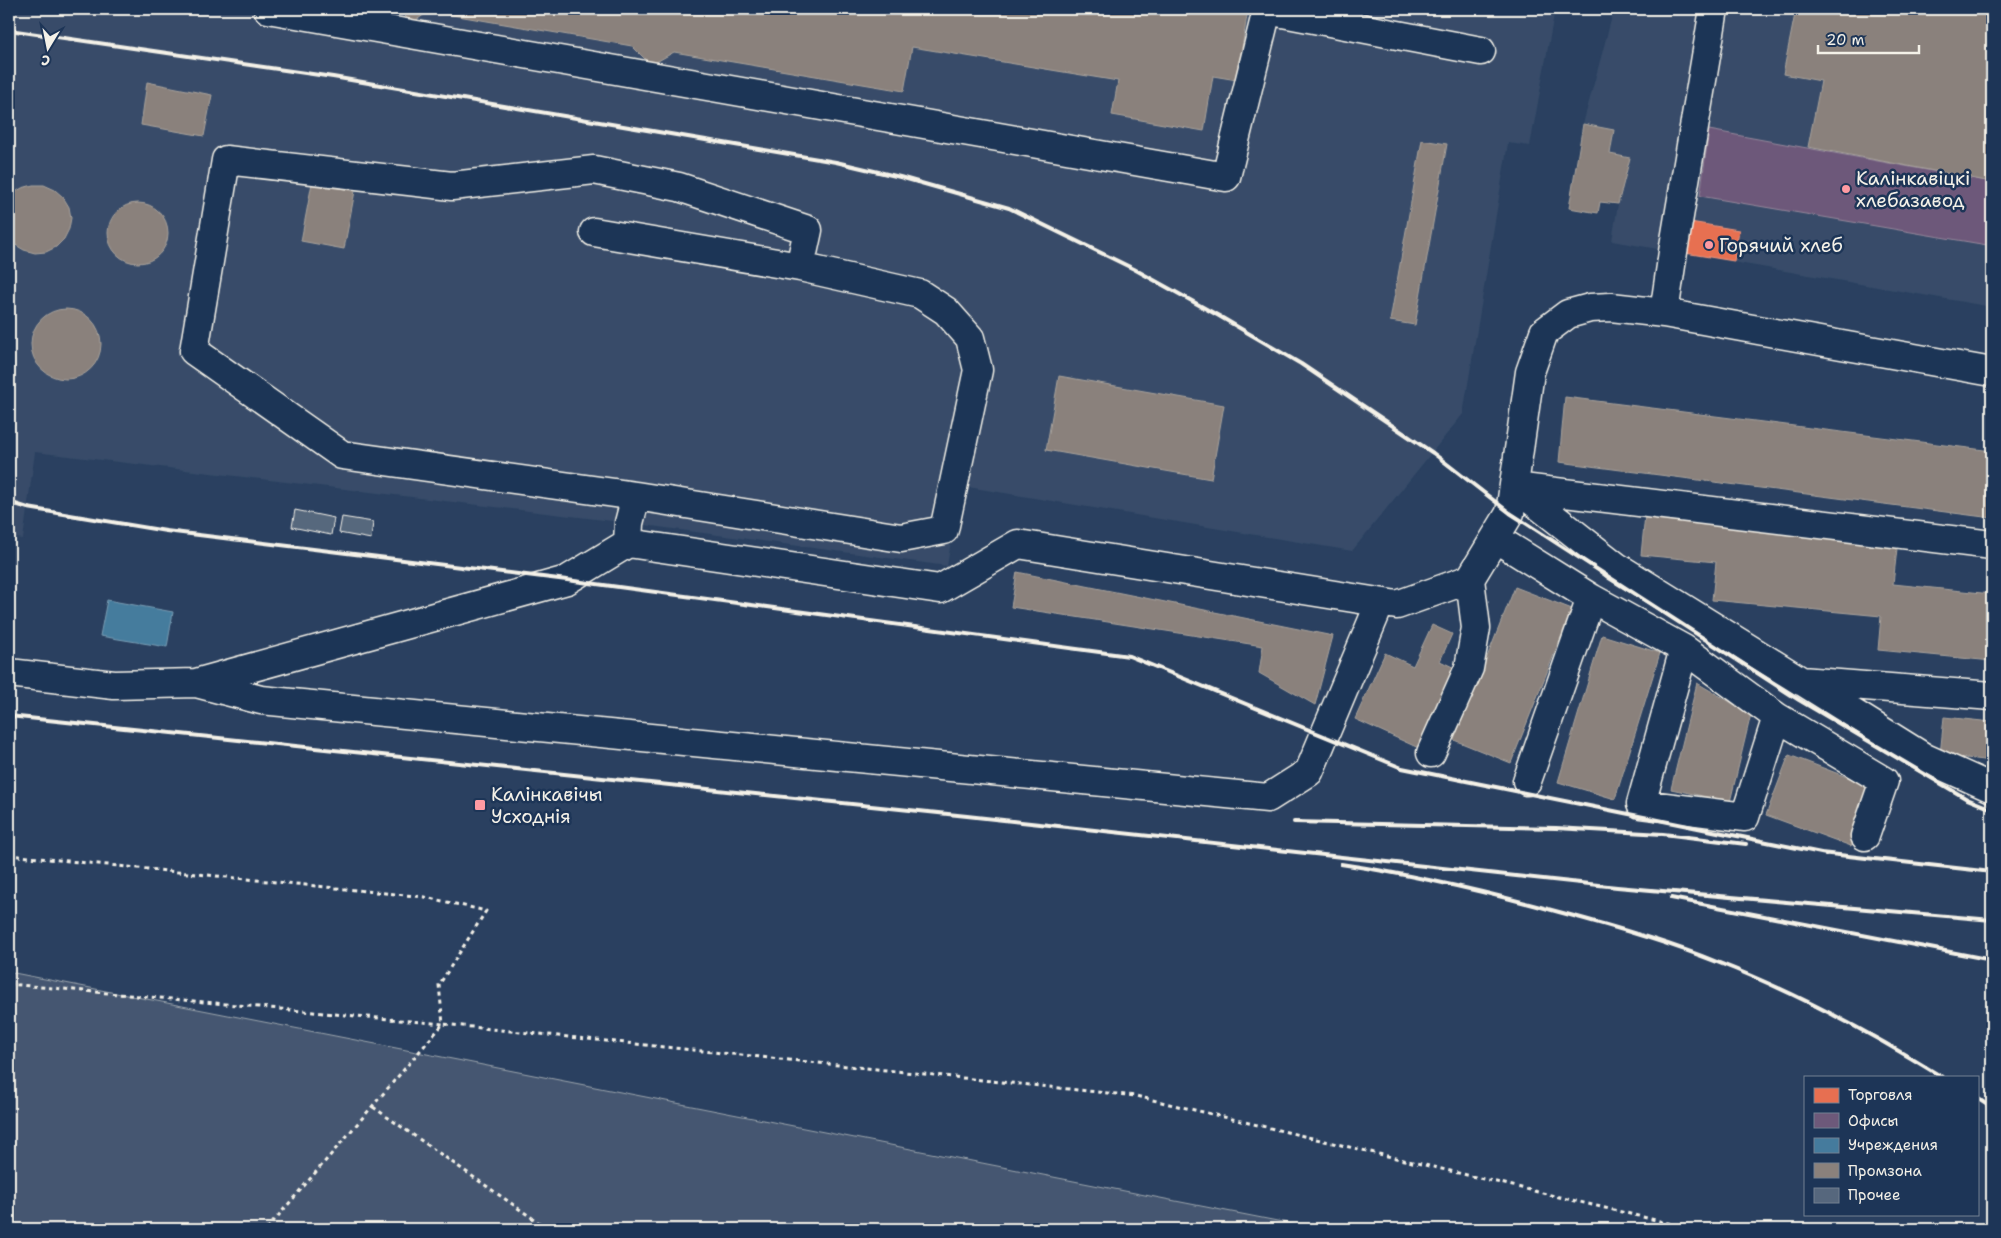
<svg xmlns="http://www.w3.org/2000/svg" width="2001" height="1238" font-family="'Shantell Sans',sans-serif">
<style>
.built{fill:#374c69}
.green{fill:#445771;stroke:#9ca4ac}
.shops{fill:#e76f51;stroke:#eb967e}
.offices{fill:#6d597a;stroke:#96879b}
.public{fill:#457b9d;stroke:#7a9eb4}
.industry{fill:#8a817c;stroke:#aaa39c}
.building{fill:#56677d;stroke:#f4f1e8}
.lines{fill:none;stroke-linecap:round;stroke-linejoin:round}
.minor-casing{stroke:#f4f1e8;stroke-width:31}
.path{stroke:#f4f1e8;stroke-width:3;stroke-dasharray:4 4;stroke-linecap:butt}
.minor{stroke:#1d3557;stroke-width:28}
.rail{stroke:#f4f1e8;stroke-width:4}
.poi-dot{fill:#ff9aa2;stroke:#1d3557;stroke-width:2}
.labels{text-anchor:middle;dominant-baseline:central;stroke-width:5;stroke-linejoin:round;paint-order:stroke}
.poi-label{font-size:19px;fill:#f4f1e8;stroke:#1d3557;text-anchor:start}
</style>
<rect width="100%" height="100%" fill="#2a4060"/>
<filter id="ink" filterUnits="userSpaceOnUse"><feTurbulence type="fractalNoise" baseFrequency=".02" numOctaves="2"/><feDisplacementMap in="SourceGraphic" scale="10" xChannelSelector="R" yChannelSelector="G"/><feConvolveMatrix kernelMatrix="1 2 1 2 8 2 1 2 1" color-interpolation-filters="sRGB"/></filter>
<g filter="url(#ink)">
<!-- built -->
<path class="built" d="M9,9h1546l-25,137 -22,-3 -45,271 -111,137 -390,-65 -5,19 -10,61 -318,-43 -594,-71 -12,87 -14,-2z
M1614,9h378v298l-380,-66 6,-37 -17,-2 -3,11 -29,-5 14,-84z"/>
<!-- green -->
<path class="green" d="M9,972l1309,257h-1309z"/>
<!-- shops -->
<path class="shops" d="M1690,222l49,8 -5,31 -49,-8z"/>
<!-- offices -->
<path class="offices" d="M1709,130l283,52v36l-5,27 -287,-49z"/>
<!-- public -->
<path class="public" d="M107,600l66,12 -6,35 -67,-11z"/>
<!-- industry -->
<path class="industry" d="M400,9h848l-11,71 -24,-4 -9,55 -92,-16 6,-34 -206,-34 -8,44 -230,-39 -23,13 -19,-19 -203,-35 -18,13z
M1796,9h196v173l-184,-35 13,-66 -38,-7z
M147,82l65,13 -8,41 -63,-11z
M1583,124l31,6 -4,24 20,4 -12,46 -18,-2 -2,11 -29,-5z
M1422,140l25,4 -32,181 -25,-4z
M312,183l43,8 -11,58 -43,-8z
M33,185h11l11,5 8,7 6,10 2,11 -2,11 -5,10 -8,8 -10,5 -11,1 -11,-3 -10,-6 -5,-6v-39l3,-5 10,-6z
M108 233a30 30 0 1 1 60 0a30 30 0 1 1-60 0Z
M31 344a35 35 0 1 1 70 0a35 35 0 1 1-70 0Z
M1059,376l165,29 -13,74 -165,-29z
M1565,397l427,54v67l-433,-56z
M1645,515l253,25 -5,44 99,10v67l-114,-11 3,-34 -169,-16 4,-38 -75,-7z
M1017,572l316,64 -18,69 -56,-32 4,-27 -252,-39z
M1515,587l57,22 -61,154 -57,-23z
M1432,625l20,9 -12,27 19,9 -36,80 -68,-31 30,-66 28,13z
M1602,635l58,18 -45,146 -57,-17z
M1697,683l54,31 -21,88 -59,-13z
M1944,717l48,5v39l-52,-6z
M1789,755l84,32 -22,59 -85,-31z"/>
<!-- building -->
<path class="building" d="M295,510l39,8 -3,17 -39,-8z
M342,517l31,5 -2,17 -32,-6z"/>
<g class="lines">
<!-- minor casing -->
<g class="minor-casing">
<path id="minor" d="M268,9l958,168 41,-167 214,41
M594,232l206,35 8,-37 -129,-43 -85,-17 -142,16 -226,-26 -32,191 148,104 294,41 -7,27 -1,20
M1664,313l9,-61 41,-243
M1515,487l102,80 184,114 191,15
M1515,487l477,58
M636,496l265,42 43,-8 34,-160 -8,-32 -24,-27 -26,-17 -120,-27
M1495,538l96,60 -64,183
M1591,598l93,51 -43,155 104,13 32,-100 -93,-68
M9,673l105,12 82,-2 371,-103 61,-37 312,46 78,-45 379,61 73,-26 40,-66 20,-141 14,-40 24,-18 22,-6 21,-1 53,6 328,59
M196,683l65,17 1007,98 41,-26 71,-169
M1805,683l120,75 67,30
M1777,717l107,64 -19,55
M1431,753l38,-85 7,-40 -6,-49"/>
</g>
<!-- path -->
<path class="path" d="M9,855l416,42 61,14 -47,74 4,39 -434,-40
M373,1107l175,122
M267,1229l176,-205 693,72 557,133"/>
<!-- minor -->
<use href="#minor" class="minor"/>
<!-- rail -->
<path class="rail" d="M9,30l324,47 503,85 64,15 109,31 125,61 85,47 82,48 132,89 77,60 289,187 168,99 25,10
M9,502l19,6 138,23 401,49 562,76 273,112 424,86
M9,716l958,100 650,71 375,33
M1294,822l262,6 107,6 83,10
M1821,853l171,19
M1341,864c73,11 146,28 218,48 53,14 106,29 158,50 78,30 154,71 225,115
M1671,898l321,62
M1977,1098l15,10"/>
</g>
</g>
<!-- markers -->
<g class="poi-dot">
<circle cx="1846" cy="189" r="5"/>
<circle cx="1709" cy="245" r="5"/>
<rect x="474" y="799" width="12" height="12" rx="2.5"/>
</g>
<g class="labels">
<!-- poi labels -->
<g class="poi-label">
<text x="1856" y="178">Калінкавіцкі<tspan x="1856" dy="22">хлебазавод</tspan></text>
<text x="1719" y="245">Горячий хлеб</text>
<text x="491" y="794">Калінкавічы<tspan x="491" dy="22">Усходнія</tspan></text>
</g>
</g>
<!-- margin -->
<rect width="2001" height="1238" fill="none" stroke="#1d3557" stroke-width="30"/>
<rect x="15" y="15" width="1971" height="1208" fill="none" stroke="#f4f1e8" stroke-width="2" filter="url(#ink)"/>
<!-- legend -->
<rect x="1804" y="1076" width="175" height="140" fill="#1d3557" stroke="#738091"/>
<rect x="1814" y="1088" width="25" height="15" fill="#e76f51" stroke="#738091"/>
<text x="1848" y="1100" font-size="15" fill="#f4f1e8">Торговля</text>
<rect x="1814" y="1113" width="25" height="15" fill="#6d597a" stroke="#738091"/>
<text x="1848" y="1126" font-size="15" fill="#f4f1e8">Офисы</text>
<rect x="1814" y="1138" width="25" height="15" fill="#457b9d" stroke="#738091"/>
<text x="1848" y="1150" font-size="15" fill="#f4f1e8">Учреждения</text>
<rect x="1814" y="1163" width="25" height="15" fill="#8a817c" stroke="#738091"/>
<text x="1848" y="1176" font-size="15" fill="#f4f1e8">Промзона</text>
<rect x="1814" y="1188" width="25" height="15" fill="#56677d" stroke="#738091"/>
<text x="1848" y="1200" font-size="15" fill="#f4f1e8">Прочее</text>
<!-- north arrow -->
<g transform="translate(48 48) rotate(190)" stroke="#1d3557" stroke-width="4" paint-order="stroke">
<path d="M0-4L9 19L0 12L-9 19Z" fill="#f4f1e8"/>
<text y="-8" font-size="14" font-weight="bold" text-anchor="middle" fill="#f4f1e8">С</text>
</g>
<!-- scale -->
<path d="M1818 45v8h101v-8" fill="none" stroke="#f4f1e8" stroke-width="2.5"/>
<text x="1826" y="45" font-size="15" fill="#f4f1e8" stroke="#1d3557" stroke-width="4" paint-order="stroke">20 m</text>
</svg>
